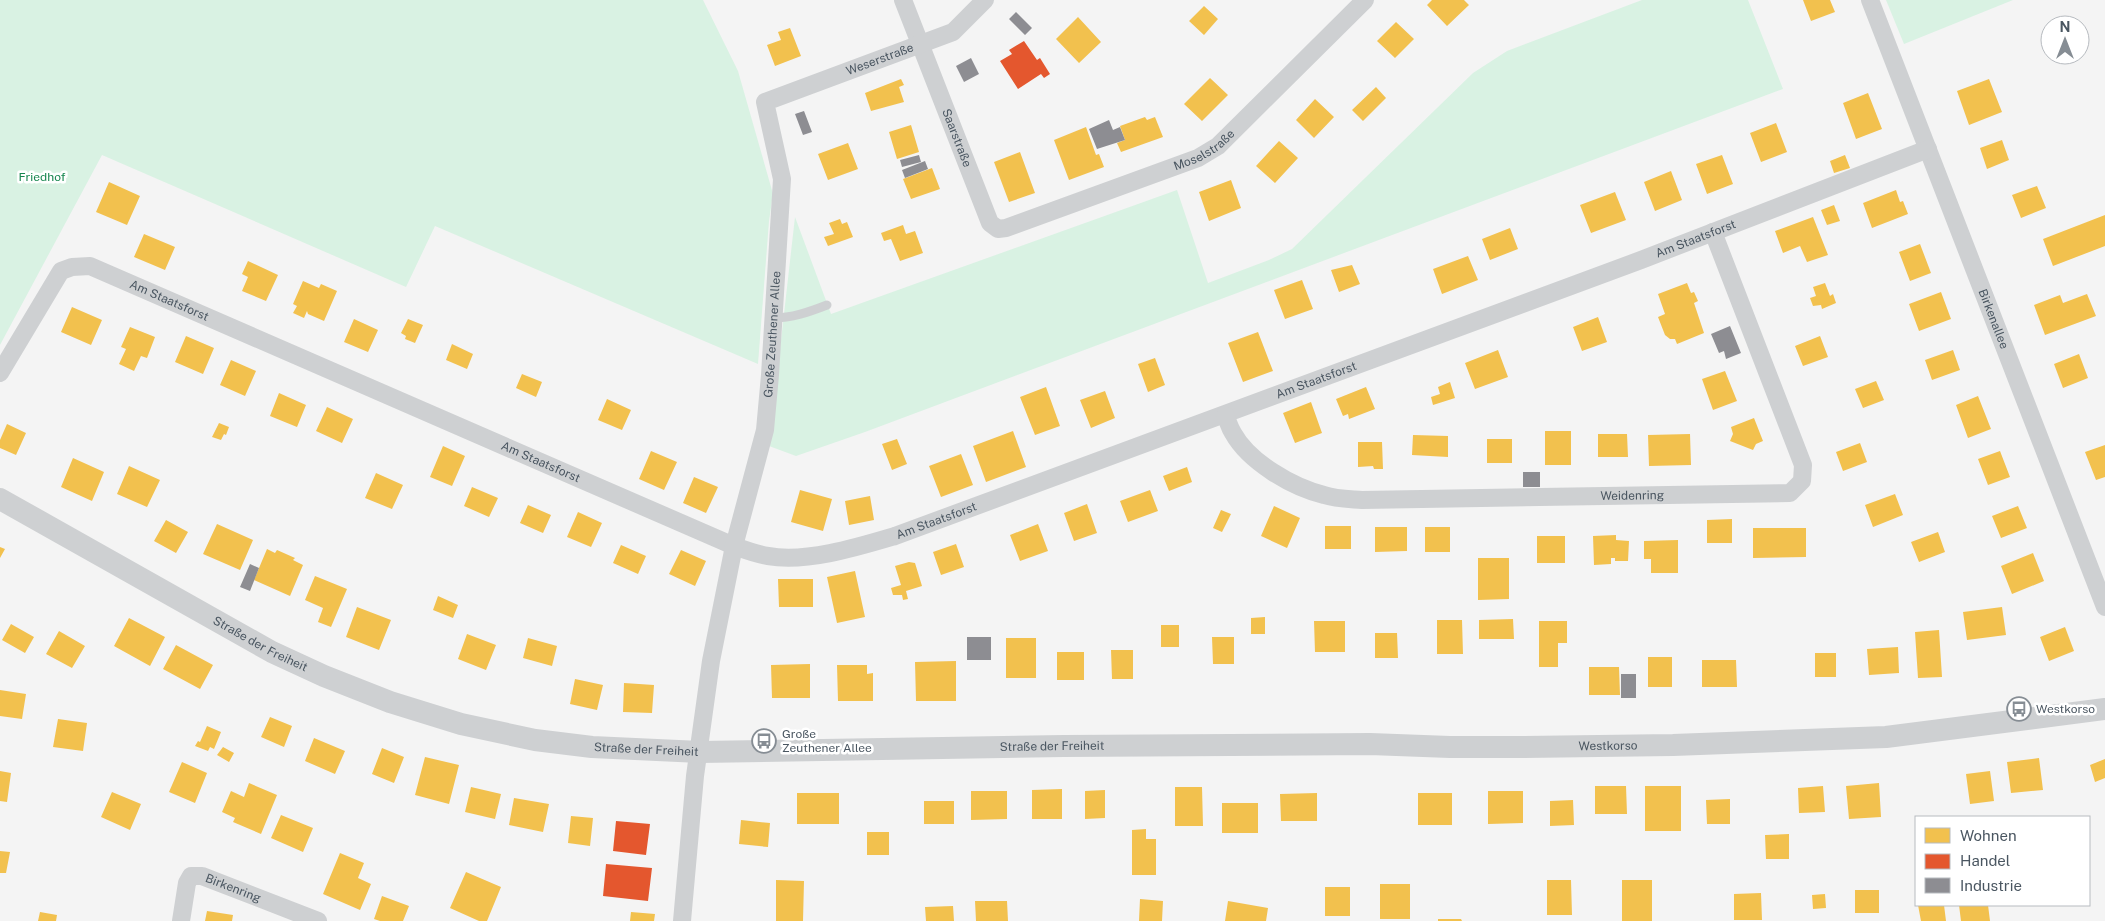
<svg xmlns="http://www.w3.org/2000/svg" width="2105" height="921" font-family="'Public Sans',sans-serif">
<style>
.green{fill:#d9f2e3}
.homes{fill:#f2c14e}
.shops{fill:#e4572e}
.industry{fill:#8d8d92}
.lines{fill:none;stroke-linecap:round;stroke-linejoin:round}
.service{stroke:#ced0d2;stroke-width:9}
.minor{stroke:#ced0d2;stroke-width:18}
.tertiary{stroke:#ced0d2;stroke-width:22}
.labels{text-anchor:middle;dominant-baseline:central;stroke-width:5;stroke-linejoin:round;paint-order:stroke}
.street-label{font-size:12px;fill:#4a5661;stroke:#fff}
.park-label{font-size:12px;fill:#17864f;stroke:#fff}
.poi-label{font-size:12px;fill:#4a5661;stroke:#fff;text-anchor:start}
</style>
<rect width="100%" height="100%" fill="#f4f4f4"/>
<!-- green -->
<path class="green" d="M0,0h703l35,71 35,123 -4,27 -11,143 -323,-138 -29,61 -304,-132 -102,190z
M1642,0h106l35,89 -918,343 -69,24 -27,-10 26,-229 36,97 346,-124 31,93 61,-23 23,-11 181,-176 34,-22z
M1886,0h127l-109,44z"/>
<!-- homes -->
<path class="homes" d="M1432,0h32l5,5 -22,21 -20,-21z
M1803,0h27l5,12 -24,9z
M1204,6l14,13 -14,16 -15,-14z
M1078,17l23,25 -22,21 -23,-24z
M1396,22l18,17 -19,19 -18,-17z
M790,28l11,28 -26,10 -8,-21 14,-5 -3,-8z
M1210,78l18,17 -26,26 -18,-17z
M901,79l3,6 -5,2 5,15 -33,9 -6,-18z
M1989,79l13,33 -33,13 -12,-34z
M1376,87l10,11 -23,23 -11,-11z
M1868,93l14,36 -26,10 -13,-36z
M1315,99l19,18 -20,21 -18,-18z
M1145,117l2,3 8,-3 8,20 -42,15 -4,-9 8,-3 -5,-14z
M1776,123l11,29 -26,10 -11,-29z
M911,125l8,27 -22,7 -8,-27z
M1086,127l10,28 3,-1 5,13 -35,13 -15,-40z
M2002,140l7,20 -22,9 -7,-21z
M1279,141l19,17 -23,25 -19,-17z
M848,143l10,26 -30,11 -10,-26z
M1020,152l15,41 -26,9 -15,-40z
M1722,155l11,29 -26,10 -11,-30z
M1845,155l5,13 -16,5 -4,-12z
M932,168l8,21 -29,10 -8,-20z
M1671,171l11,29 -27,11 -11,-29z
M1231,180l10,28 -32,13 -10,-29z
M109,182l31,14 -13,29 -31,-13z
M2037,186l9,22 -25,10 -9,-23z
M1896,190l4,12 3,-1 5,13 -36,14 -9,-25z
M1615,192l11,28 -35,13 -11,-28z
M1834,205l6,16 -13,4 -6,-15z
M2105,215v31l-52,20 -10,-27z
M1813,217l15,38 -21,7 -7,-16 -17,7 -8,-22z
M840,219l2,5 5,-2 6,15 -25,9 -4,-9 10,-3 -5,-11z
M903,225l3,9 9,-3 8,22 -23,8 -9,-22 -7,2 -3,-8z
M1510,228l8,21 -28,11 -8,-21z
M144,234l31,13 -10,23 -31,-13z
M1920,244l11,29 -21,8 -11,-29z
M1468,256l10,24 -36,14 -9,-25z
M248,261l30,14 -12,26 -24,-10 6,-14 -6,-3z
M1352,265l8,19 -21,8 -8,-22z
M1302,280l11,29 -28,10 -11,-29z
M303,281l16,7 2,-4 16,7 -13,30 -16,-7 -1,-3 -3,7 -11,-5 4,-7 -4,-2z
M1687,283l4,10 3,-1 4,9 -4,2 10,30 -27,11 -2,-5h-5l-5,-4 -7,-18 7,-3 -7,-20z
M1825,283l5,13 3,-2 3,9 -14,6 -1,-4 -8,1 -3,-8 6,-2 -3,-9z
M1941,292l10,27 -32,12 -10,-27z
M2087,294l9,22 -51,19 -11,-30 26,-10 3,8z
M72,307l30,13 -11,25 -30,-13z
M1598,317l9,25 -25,9 -9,-24z
M354,319l24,11 -10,22 -24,-10z
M408,319l15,6 -8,18 -10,-4 1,-3 -5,-3z
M130,327l25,10 -8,21 -6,-2 -7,15 -15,-7 7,-15 -5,-2z
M1258,332l15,39 -30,11 -15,-39z
M186,336l28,12 -11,26 -28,-12z
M1820,336l8,21 -25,9 -8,-20z
M452,344l21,10 -6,15 -21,-9z
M1498,350l10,27 -33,12 -10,-26z
M1953,350l7,20 -28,10 -7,-20z
M2079,354l9,24 -25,10 -9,-24z
M1155,358l10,27 -17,7 -10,-28z
M231,360l25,11 -11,25 -25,-11z
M1725,371l12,30 -24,9 -11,-31z
M522,374l20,8 -6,15 -20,-9z
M1876,381l8,19 -21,8 -8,-19z
M1450,382l5,16 -22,7 -2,-8 9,-3 -2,-7z
M1046,387l14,39 -25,9 -15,-38z
M1366,387l9,22 -26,10 -1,-5 -5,2 -7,-17z
M1105,391l10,27 -24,10 -11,-28z
M279,393l27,12 -9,22 -27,-11z
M1978,396l13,33 -23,9 -12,-33z
M607,399l24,11 -9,20 -24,-10z
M1311,402l11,31 -27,10 -12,-30z
M327,407l26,12 -11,24 -26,-12z
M1754,418l9,23 -7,3 -3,6 -23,-9 3,-7 -2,-7z
M219,423l10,4 -3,8 -2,-1 -3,6 -9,-3z
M7,424l19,9 -10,22 -16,-7v-8z
M1013,431l13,36 -40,15 -13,-36z
M1545,431h26v34h-26z
M1598,434h29l1,23h-30z
M1690,434l1,31 -42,1 -1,-31z
M1413,435l35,1v21l-36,-2z
M897,439l10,25 -15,6 -10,-26z
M1487,439h25v24h-25z
M1358,442h24l1,27h-9l-1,-3 -15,1z
M1860,443l7,19 -24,9 -7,-19z
M2105,445v32l-9,3 -11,-28z
M443,446l22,10 -13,30 -22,-9z
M651,451l26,11 -13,28 -25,-11z
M2000,451l10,26 -22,8 -10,-26z
M961,454l12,31 -32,12 -12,-31z
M73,458l31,14 -12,29 -31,-14z
M129,466l31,14 -13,27 -30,-13z
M1187,467l5,15 -23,9 -6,-15z
M376,473l27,12 -11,24 -27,-11z
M694,477l24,10 -12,26 -23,-10z
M472,487l26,11 -9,19 -25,-11z
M800,490l32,9 -9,32 -32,-9z
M1150,490l8,21 -30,11 -8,-21z
M1895,494l8,21 -30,12 -8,-22z
M870,496l4,24 -25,5 -4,-24z
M1087,504l10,29 -23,8 -10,-28z
M528,505l23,10 -8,18 -23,-10z
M1274,506l26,12 -13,30 -26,-12z
M2018,506l9,22 -26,10 -9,-22z
M1221,510l10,4 -9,18 -9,-4z
M578,512l24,11 -11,24 -24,-10z
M1732,519v24h-25v-23z
M166,520l22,12 -12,21 -22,-12z
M217,524l36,16 -13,30 -37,-16z
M1038,524l10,27 -28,10 -10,-26z
M1325,526h26v23h-26z
M1375,527h32v24l-32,1z
M1425,527h25v25h-25z
M1753,528h53v29l-53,1z
M1938,532l7,20 -26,10 -8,-20z
M1616,535v5l13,1 -1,20h-13v-3h-4v6l-17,1 -1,-29z
M1537,536h28v27h-28z
M1678,540v33h-27v-14h-7v-18z
M956,544l8,23 -23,8 -8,-23z
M621,545l25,11 -8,18 -25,-11z
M0,547l5,2 -5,9z
M267,549l8,4 2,-3 18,8 -2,2 10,5 -13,31 -36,-16z
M681,550l25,11 -11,25 -26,-12z
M2033,553l11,28 -32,13 -11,-28z
M1478,558h31v41l-31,1z
M909,562l6,1 7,23 -16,5 2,8 -5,1 -1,-5h-9l-2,-7 10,-3 -6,-19z
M855,571l10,46 -28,6 -10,-46z
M315,576l32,13 -16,38 -13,-5 5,-14 -18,-8z
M778,579h35v28h-34z
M438,596l20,9 -5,13 -20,-8z
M357,607l34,13 -12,30 -33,-13z
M2002,607l4,28 -39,5 -4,-28z
M1265,617v17h-14v-16z
M129,618l36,19 -15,29 -36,-20z
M1513,619l1,20h-35v-19z
M1437,620h25l1,34h-26z
M1314,621h31v31h-30z
M1539,621h28v22h-9v24h-19z
M11,624l23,13 -9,16 -23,-13z
M1161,625h18v22h-18z
M2065,627l9,24 -25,10 -9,-24z
M1939,630l3,47 -24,1 -3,-46z
M59,631l26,15 -13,22 -26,-14z
M1375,633h22l1,25h-23z
M467,634l29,11 -10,25 -28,-11z
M1212,637h22v27h-21z
M528,638l29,8 -5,20 -29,-8z
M1006,638h30v40h-30z
M176,645l37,20 -13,24 -37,-20z
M1898,647l1,26 -30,2 -2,-26z
M1111,650h22v29h-21z
M1057,652h27v28h-27z
M1815,653h21v24h-21z
M1648,657h24v30h-24z
M1702,660h34l1,27h-35z
M956,661v40h-40l-1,-39z
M810,664v34h-38l-1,-33z
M837,665h30v9l6,-1v28h-35z
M1589,667h30l1,28h-31z
M575,679l28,6 -6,25 -27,-6z
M624,683l30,2 -2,28 -29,-1z
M0,690l26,4 -4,25 -22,-3z
M270,717l22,9 -8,21 -23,-10z
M58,719l29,4 -4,28 -30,-4z
M207,726l14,6 -7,17 -4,-2 -2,4 -13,-5 3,-5 2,1z
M314,738l31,13 -10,23 -30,-13z
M223,747l11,6 -5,9 -12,-7z
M382,748l22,9 -10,26 -22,-9z
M425,757l34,8 -10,39 -34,-9z
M2039,758l4,32 -32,3 -4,-31z
M2105,759v19l-10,4 -5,-17z
M182,762l25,11 -12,30 -26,-11z
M0,771l11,2 -4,29 -7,-1z
M1990,771l4,30 -24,3 -4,-30z
M249,783l28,12 -16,39 -28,-12 2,-4 -13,-6 9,-21 13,6z
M1879,783l2,34 -32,2 -3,-33z
M1595,786h31l1,28h-32z
M1645,786h36v45h-36z
M1823,786l2,26 -26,1 -1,-25z
M471,787l30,7 -6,25 -30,-7z
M1175,787h27l1,39h-28z
M1062,789v30h-30v-29z
M1105,790v28l-20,1v-28z
M971,791h36v28l-36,1z
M1488,791h35v32l-35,1z
M112,792l29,12 -11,26 -29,-13z
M797,793h42v31h-42z
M1317,793v28h-36l-1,-27z
M1418,793h34v32h-34z
M514,798l35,6 -6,28 -34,-7z
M1730,799v25h-23l-1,-24z
M1573,800l1,25 -24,1v-25z
M924,801h30v23h-30z
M1222,803h36v30h-36z
M281,815l32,13 -10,24 -32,-14z
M571,816l22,2 -3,28 -22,-3z
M741,820l29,3 -2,24 -29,-3z
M1146,829v10h10v36h-24v-45z
M867,832h22v23h-22z
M1789,834v25h-23l-1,-24z
M0,851l10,1 -4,21h-6z
M340,853l24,10 -6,15 13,6 -11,26 -37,-16z
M466,872l35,15 -14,34h-8l-29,-13z
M776,880l28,1 -1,40h-27z
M1547,880h24l1,35h-25z
M1622,880h30v41h-30z
M1380,884h30v35h-30z
M1325,887h25v29h-25z
M1855,890h24v23h-24z
M1761,893l1,27h-28v-26z
M1825,894l1,14 -13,1 -1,-14z
M382,896l27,10 -6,15h-23l-6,-2z
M1140,899l23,2 -1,20h-23z
M975,901h32l1,20h-32z
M1228,901l40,7 -2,13h-41z
M1918,905h26l2,16h-25z
M1959,905h29l2,16h-29z
M953,906l1,15h-28l-1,-14z
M207,911l26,4 -1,6h-27z
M40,912l17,3 -1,6h-18z
M631,912l24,2 -1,7h-24z
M1438,919h23l1,2h-24z"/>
<!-- shops -->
<path class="shops" d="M1024,41l13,19 3,-2 10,16 -6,4 -3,-4 -23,15 -18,-28 12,-7 -3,-4z
M616,821l34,3 -4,31 -33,-4z
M606,864l46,4 -4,33 -45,-5z"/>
<!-- industry -->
<path class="industry" d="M1016,12l16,16 -7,7 -16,-16z
M971,58l8,16 -15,8 -8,-16z
M804,111l8,21 -9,3 -8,-21z
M1109,120l4,10 7,-3 5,13 -28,9 -8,-20z
M919,155l2,7 -19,5 -2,-7z
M925,161l3,8 -23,9 -3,-8z
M1730,326l11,27 -15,6 -2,-8 -5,2 -8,-19z
M1523,472h17v15h-17z
M250,564l9,4 -9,23 -10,-4z
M967,637h24v23h-24z
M1621,674h15v24h-15z"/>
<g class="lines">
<!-- service -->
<path class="service" d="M773,318c19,0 36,-6 54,-13"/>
<!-- minor -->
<g class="minor">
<path id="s1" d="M903,0l87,223 8,6 8,-1 192,-70 20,-12 147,-146"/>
<path id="s2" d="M1870,0l235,607"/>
<path id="s3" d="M0,373l61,-102 11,-4 18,-1 644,280c11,4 22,8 34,10 38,7 90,-9 127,-20l746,-276 287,-111"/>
<path id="s4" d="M1225,415c3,6 4,12 8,18 16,29 59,54 91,62 12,4 26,4 38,5l428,-7 12,-12 1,-16 -90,-233"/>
<path id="s5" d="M181,921l6,-38 4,-7h11l116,45"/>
<path id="s6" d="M682,921l13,-145 16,-115 23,-115 31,-116 5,-55 12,-196 -17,-77 188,-70 32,-32"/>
</g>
<!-- tertiary -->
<path class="tertiary" id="s7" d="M0,499l272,153 52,24 66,26 71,22 74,16 57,7 108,5 364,-6 306,-2 80,3h74l149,-2 213,-8 219,-28"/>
</g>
<!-- icons -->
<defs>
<g id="bus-ring" transform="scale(1.25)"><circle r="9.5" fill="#fff" stroke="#868d94" stroke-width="1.5"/><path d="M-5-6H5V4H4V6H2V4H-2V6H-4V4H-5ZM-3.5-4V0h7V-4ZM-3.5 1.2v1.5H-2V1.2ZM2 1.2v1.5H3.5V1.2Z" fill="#868d94"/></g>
</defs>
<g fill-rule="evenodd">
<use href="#bus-ring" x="2019" y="709"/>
<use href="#bus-ring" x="764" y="741"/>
</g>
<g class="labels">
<!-- street labels -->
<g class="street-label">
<text stroke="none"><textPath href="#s6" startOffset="952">Weserstraße</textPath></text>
<text stroke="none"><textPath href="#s1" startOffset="148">Saarstraße</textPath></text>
<text stroke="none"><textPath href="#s1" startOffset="471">Moselstraße</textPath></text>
<text stroke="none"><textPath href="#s3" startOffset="1870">Am Staatsforst</textPath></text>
<text stroke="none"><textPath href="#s3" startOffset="235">Am Staatsforst</textPath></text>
<text stroke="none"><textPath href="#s2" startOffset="342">Birkenallee</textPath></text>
<text stroke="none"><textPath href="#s6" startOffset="595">Große Zeuthener Allee</textPath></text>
<text stroke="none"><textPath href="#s3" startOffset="1465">Am Staatsforst</textPath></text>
<text stroke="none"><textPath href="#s3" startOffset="640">Am Staatsforst</textPath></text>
<text stroke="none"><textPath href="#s4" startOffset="441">Weidenring</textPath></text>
<text stroke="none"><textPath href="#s3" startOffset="1060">Am Staatsforst</textPath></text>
<text stroke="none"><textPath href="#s7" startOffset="298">Straße der Freiheit</textPath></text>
<text stroke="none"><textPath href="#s7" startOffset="1108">Straße der Freiheit</textPath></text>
<text stroke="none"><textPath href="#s7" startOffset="1664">Westkorso</textPath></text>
<text stroke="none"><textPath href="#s7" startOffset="702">Straße der Freiheit</textPath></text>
<text stroke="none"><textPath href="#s5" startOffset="91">Birkenring</textPath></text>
</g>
<!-- park labels -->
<g class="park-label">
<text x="42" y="177">Friedhof</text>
</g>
<!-- poi labels -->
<g class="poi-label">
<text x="2036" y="709">Westkorso</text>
<text x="782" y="734">Große<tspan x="782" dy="14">Zeuthener Allee</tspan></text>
</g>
</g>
<!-- legend -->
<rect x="1915" y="816" width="175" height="90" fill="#ffffff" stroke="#b7bbc0"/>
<rect x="1925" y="828" width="25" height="15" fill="#f2c14e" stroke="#b7bbc0"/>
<text x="1960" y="841" font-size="15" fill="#4a5661">Wohnen</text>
<rect x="1925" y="854" width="25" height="15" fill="#e4572e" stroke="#b7bbc0"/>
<text x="1960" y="866" font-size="15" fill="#4a5661">Handel</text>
<rect x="1925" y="878" width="25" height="15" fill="#8d8d92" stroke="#b7bbc0"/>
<text x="1960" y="891" font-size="15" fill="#4a5661">Industrie</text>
<!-- north arrow -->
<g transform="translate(2065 40)"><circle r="24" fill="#ffffff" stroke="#b7bbc0"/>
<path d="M0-4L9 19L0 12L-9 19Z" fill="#868d94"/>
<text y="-8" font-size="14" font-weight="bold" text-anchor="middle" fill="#4a5661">N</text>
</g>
</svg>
